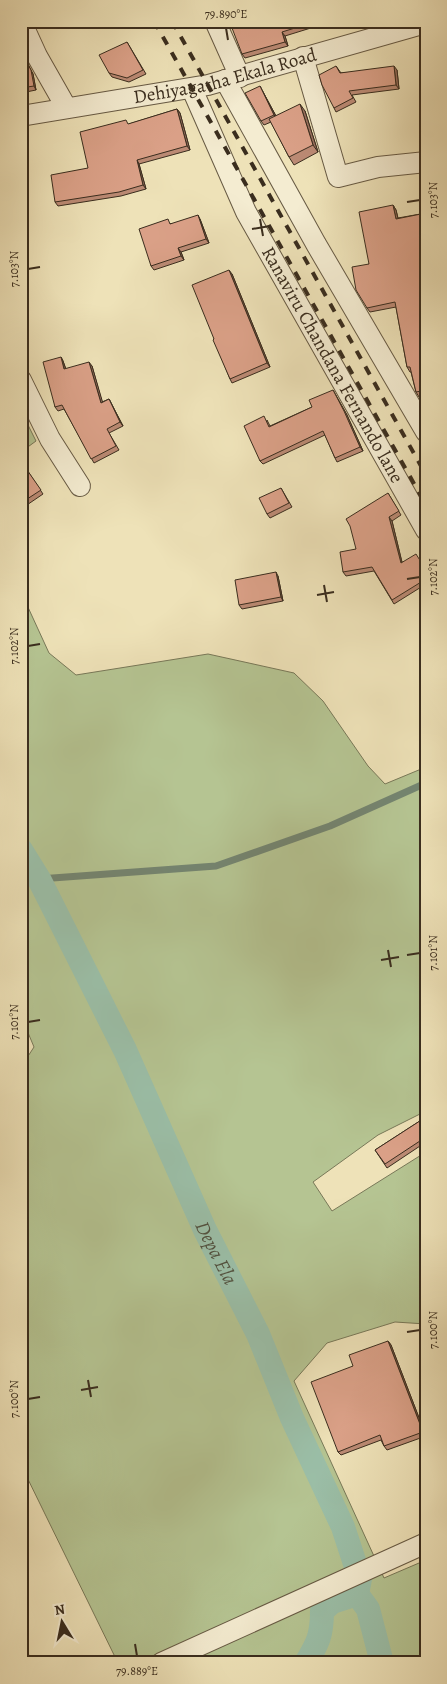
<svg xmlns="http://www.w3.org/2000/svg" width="447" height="1684" font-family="Alegreya,serif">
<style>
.green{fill:#b5c492;stroke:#787858}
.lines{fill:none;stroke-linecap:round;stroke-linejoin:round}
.stream{stroke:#748571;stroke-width:7}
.canal{stroke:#9bbfa8;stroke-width:24}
.street-casing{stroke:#675a44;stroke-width:22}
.street{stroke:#f4ecd1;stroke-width:20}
.rail{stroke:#3a2d1e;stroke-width:4;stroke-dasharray:9 9;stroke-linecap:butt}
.wall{fill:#bb8a74;stroke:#3a2d1e}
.shaded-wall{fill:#99705e;stroke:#3a2d1e}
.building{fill:#daa087;stroke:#3a2d1e}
.ticks{fill:none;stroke:#3a2d1e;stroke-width:2}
.labels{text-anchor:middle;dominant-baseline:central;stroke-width:4;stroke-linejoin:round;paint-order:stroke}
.street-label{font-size:19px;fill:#3a2d1e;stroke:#f4ecd1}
.water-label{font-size:20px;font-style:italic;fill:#525240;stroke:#f4ecd1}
.neatline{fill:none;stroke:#3a2d1e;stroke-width:2}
.ticks-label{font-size:12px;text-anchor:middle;fill:#3a2d1e}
</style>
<rect width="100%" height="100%" fill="#eee2b8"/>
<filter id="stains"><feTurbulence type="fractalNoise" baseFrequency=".004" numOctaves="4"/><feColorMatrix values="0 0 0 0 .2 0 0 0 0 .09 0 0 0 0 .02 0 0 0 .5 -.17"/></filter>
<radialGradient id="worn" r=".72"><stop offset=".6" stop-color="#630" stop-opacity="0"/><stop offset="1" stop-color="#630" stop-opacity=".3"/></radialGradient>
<!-- green -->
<path class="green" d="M21,411l15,30 -15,11z
M21,592l28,61 27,22 132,-21 86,19 29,28 45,65 17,18 41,-17v344l-48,24 -65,47 19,29 94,-59v172l-31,-2 -68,21 -33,38 90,197 42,-18v103h-308l-97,-198v-398l13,-20 -13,-31z"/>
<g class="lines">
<!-- stream -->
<path class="stream" d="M39,879l177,-13 114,-40 96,-43"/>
<!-- canal -->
<g class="canal">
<path id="s1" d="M21,850l18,29 86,171 80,180 53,104 34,84 51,109 17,52 -3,15 11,15 14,54"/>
<path d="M306,1663c12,-20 16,-28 16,-52l10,-9 25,-8"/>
</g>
<!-- street casing -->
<g class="street-casing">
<g id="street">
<path d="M21,21l16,35 29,51"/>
<path d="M215,21l25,56"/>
<path d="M303,57l35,120 40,-10 48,-5"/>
<path d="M225,80l91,164 110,188"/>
<path id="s2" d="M192,89l54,123 180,318"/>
<path id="s3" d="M21,116l187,-31 218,-62"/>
<path d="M21,380l29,59 30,47"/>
<path d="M161,1663l265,-120"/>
</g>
</g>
<!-- street -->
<use href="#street" class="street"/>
<!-- rail -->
<path class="rail" d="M154,21l272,484
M172,21l254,454"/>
</g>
<!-- wall -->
<path class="wall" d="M53,21h12l-9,5z
M255,21h57l2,6 -29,9 3,10 -43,12 -3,-4z
M127,42l19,32 -17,8 -17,-5 -3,-4z
M21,56h2l3,4 7,14 3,16 -15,3z
M336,66l5,7 56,-3 2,19 -47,6 4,7 -20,10 -2,-4z
M262,90l14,26 29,-5 13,41 -24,13 -5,-8 -18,-35 -7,3 -3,-4z
M177,109l3,4 10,37 -51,14 7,25 -25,7 -63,10 -3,-4 33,-34 41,-44z
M393,205l3,5 2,8 28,-5v182l-7,2 -3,-5 -5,-20h-1l-3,-5 -11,-60 -26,5 -3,-4 2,-44z
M200,219l9,24 -28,9 3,8 -30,10 -3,-4 20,-43v1z
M232,274l38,93 -38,16 -2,-4 -16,-40z
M61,357l2,4 3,8 26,-3 10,36 7,-3 14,27 -14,7 10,17 -25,13 -30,-54 -6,2 -3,-4z
M335,394l12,21 16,36 -26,11 -2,-4 -10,-23 -62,29 -3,-3 7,-41 3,6 42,-19z
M25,467l18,27 -22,15v-39z
M281,488l11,19 -22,11 -3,-4z
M388,493l13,22 -9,6 10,41 24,7v15l-32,20 -20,-33 -28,5 -3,-4z
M278,576l5,25 -41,8 -3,-4z
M426,1117v25l-39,26 -12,-18z
M388,1341l3,4 35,91 -39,14 -3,-4 -3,-6 -40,15 -3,-3 15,-86z"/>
<!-- shaded-wall -->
<path class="shaded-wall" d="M282,32l3,4 3,10 -3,-4z
M23,56l10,18 3,16 -2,-4z
M394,66l3,4 2,19 -3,-4z
M260,86l2,4 15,28 -3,-3z
M300,104l5,7 13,41 -5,-7z
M177,109l3,4 10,37 -3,-4z
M137,160l2,4 7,25 -3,-4z
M393,205l3,5 3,13 -3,-4z
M198,215l2,4 9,24 -3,-4z
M178,248l3,4 3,8 -3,-4z
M229,270l3,4 38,93 -3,-4z
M61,357l2,4 4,12 -3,-4z
M89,362l3,4 12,41 -3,-4z
M333,390l14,25 16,36 -3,-4z
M109,399l2,4 12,23 -3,-4z
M389,517l3,4 11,46 -2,-4z
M276,572l2,4 5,25 -2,-4z
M388,1341l3,4 35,91 -3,-4z
M21,1636l1,2 10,25h-1z"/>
<!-- building -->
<path class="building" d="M255,21h55l1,2 -29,9 3,10 -43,12 -10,-26z
M127,42l16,28 -16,8 -18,-5 -10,-18z
M21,56h2l8,14 3,16 -13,2z
M336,66l4,7 54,-7 2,19 -47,6 4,7 -19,10 -12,-23 -3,-10z
M260,86l14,29 -13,6 -16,-28z
M300,104l13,41 -24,12 -20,-38z
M177,109l10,37 -50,14 6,25 -24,7 -64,10 -4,-27 37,-7 -8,-36 46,-12 2,4z
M393,205l3,14 30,-6v177l-10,2 -6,-25h-3l-12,-65 -28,6 -11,-18 -4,-23 17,-3 -10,-52z
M198,215l8,24 -28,9 3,8 -30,10 -12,-37 29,-10 2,5z
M229,270l38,93 -37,16 -17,-39 1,-1 -22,-54z
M61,357l3,12 25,-7 12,41 8,-4 11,23 -13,7 9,17 -25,13 -29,-54 -7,2 -12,-45z
M333,390l11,21 16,36 -25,11 -12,-27 -63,30 -16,-35 20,-10 5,11 43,-20 -3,-7z
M25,467l16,23 -20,13v-33z
M281,488l8,15 -22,11 -8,-16z
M388,493l11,18 -10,6 12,46 15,-9 10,16v9l-34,21 -20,-33 -29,5 -3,-20 16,-3 -6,-23 -4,-7z
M276,572l5,25 -42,8 -4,-25z
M426,1117v20l-41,27 -10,-14z
M388,1341l35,91 -39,14 -4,-11 -42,17 -27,-70 42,-16 -4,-11z
M21,1638l10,25h-10z"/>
<!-- ticks -->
<path class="ticks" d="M226,28l2,12M407,202l13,-2M260,219l3,17M252,229l18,-3M28,269l12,-2M407,579l13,-2M324,585l3,17M317,595l17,-3M28,646l12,-2M388,950l3,17M407,955l13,-2M381,960l18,-3M28,1022l12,-2M407,1332l13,-2M88,1380l3,17M81,1390l17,-3M28,1399l12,-2M135,1644l2,12"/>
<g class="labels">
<!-- street labels -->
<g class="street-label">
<text stroke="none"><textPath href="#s3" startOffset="208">Dehiyagatha Ekala Road</textPath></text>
<text stroke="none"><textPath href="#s2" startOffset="310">Ranaviru Chandana Fernando lane</textPath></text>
</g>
<!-- water labels -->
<g class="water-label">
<text stroke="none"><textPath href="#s1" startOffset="448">Depa Ela</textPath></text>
</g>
</g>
<!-- margin -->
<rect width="447" height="1684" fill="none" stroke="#eee2b8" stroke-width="55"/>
<!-- north arrow -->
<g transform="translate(62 1622) rotate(350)" stroke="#f4ecd1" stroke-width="4" paint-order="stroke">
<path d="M0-4L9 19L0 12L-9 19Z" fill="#3a2d1e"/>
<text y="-8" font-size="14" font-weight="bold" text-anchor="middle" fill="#3a2d1e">N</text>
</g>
<rect x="28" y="28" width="392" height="1628" class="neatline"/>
<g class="ticks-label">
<text x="226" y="18">79.890°E</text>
<text transform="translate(433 200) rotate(-90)" y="4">7.103°N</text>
<text transform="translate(14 269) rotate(-90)" y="4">7.103°N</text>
<text transform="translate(433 577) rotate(-90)" y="4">7.102°N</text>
<text transform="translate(14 646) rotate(-90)" y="4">7.102°N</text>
<text transform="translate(433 953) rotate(-90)" y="4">7.101°N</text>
<text transform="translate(14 1022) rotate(-90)" y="4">7.101°N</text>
<text transform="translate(433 1330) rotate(-90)" y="4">7.100°N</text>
<text transform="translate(14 1399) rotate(-90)" y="4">7.100°N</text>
<text x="137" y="1675">79.889°E</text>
</g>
<rect width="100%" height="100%" filter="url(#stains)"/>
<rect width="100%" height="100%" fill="url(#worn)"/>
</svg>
